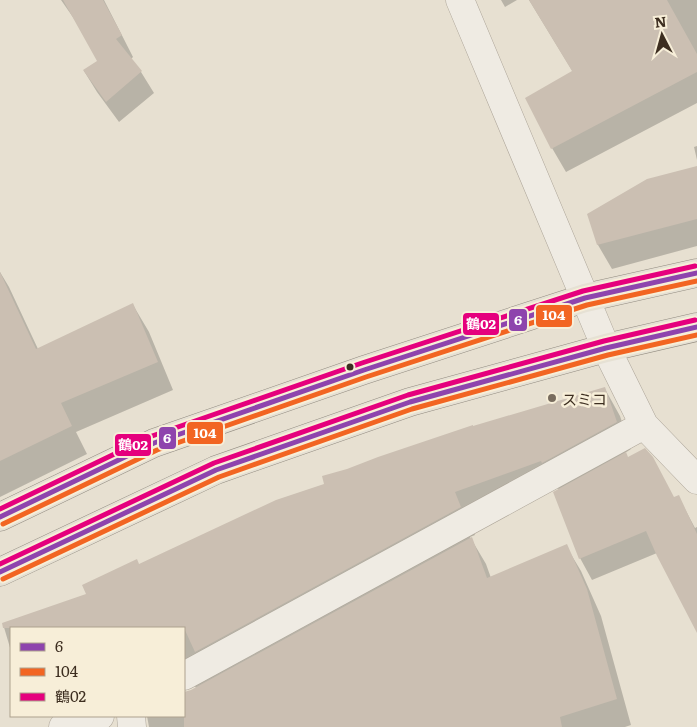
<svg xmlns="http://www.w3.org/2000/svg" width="697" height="727" font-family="Literata,'Noto Sans JP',serif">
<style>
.shadow{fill:#0003}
.building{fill:#cbbfb2}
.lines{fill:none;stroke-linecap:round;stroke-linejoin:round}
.street-casing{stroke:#ada599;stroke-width:29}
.primary-casing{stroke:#928b80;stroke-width:29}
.street{stroke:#efebe3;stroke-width:28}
.primary{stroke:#e6e1d4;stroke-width:28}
.bus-1-casing{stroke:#f7eed8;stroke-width:9}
.bus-2-casing{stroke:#f7eed8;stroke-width:9}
.bus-3-casing{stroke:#f7eed8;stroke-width:9}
.bus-1{stroke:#8e44ad;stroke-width:5}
.bus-2{stroke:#f26522;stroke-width:5}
.bus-3{stroke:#e5007d;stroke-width:5}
.bus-dot{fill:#3d2e20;stroke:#f7eed8;stroke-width:2}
.poi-dot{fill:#786c5e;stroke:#f7eed8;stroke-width:2}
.labels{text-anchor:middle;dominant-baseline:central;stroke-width:5;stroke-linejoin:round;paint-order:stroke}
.poi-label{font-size:15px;fill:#3d2e20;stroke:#f7eed8;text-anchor:start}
.line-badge{stroke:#f7eed8;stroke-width:2}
.badge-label{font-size:14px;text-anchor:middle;font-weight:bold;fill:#fff}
</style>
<rect width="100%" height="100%" fill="#e7e0d1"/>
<!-- shadow -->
<path class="shadow" d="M61,0h43l29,57 -2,2 10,13 13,21 -35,29 -22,-30 -13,-21 15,-10 -22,-38z
M501,0h16l-12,7z
M529,0h168v103l-131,69 -14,-24 21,-76z
M697,146v14l-3,-13z
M697,167v79l-85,23 -14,-24 -10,-31z
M0,272l9,15 29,62 95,-44 16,27 24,58 -97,42 11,22 -87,43z
M605,389l15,27 11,33 -6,4 3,6 46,39 4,-2 17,32 2,-1v101l-40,-75 -65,27 -12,-22 -22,-70 -89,31 6,16 -5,2 16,27 5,14 75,-32 15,25 20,45 30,109 -6,2h-476l-2,-11h37v-21l12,-7 -12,-21v-39h-173v23l-8,-27 85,-29 51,-30z"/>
<!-- building -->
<path class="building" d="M63,0h40l19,35 -6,4 26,32 -36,31 -23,-32 14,-9z
M529,0h138l30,54v18l-146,77 -26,-51 47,-27z
M697,166v53l-100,26 -10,-31 60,-35z
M0,272l36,77 97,-46 25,59 -97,41 11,23 -72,35z
M605,387l12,35 -75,41 -1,-2 -86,31 6,15 -266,145 -11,-24h-181l-1,-5 84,-29 -4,-9 55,-26 2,5 137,-64 48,-16 -2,-8 25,-7 31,-12 95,-32v1z
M645,448l8,9 21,40 5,-2 18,39v99l-40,-77 -11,-25 -67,28 -26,-67 73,-40 2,5z
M472,537l15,41 80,-34 20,45 30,110 -57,18 2,10h-378v-35l7,-2z"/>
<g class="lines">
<!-- street casing -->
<g class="street-casing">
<path id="street" d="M460,0l146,348 38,77 53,55
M184,676l460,-251
M131,716l1,11
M63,727l13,-3 24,-8"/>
</g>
<!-- primary casing -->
<g class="primary-casing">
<path id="primary" d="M0,517l154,-74 210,-73 221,-72 112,-25
M0,572l216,-102 194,-68 196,-54 91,-21"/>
</g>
<!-- street -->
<use href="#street" class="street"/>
<!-- primary -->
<use href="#primary" class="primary"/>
<!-- bus-1 casing -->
<g class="bus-1-casing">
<path id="bus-1" d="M0,517l154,-74 210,-73 221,-72 112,-25
M0,572l216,-102 194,-68 196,-54 91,-21"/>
</g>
<!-- bus-2 casing -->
<g class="bus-2-casing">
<path id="bus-2" d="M3,524l154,-74 209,-73 221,-72 110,-24
M3,579l216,-102 193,-68 196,-54 89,-20"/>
</g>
<!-- bus-3 casing -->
<g class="bus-3-casing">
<path id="bus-3" d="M0,509l152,-73 210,-73 221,-72 112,-25
M0,564l214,-101 194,-68 196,-54 91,-21"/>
</g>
<!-- bus-1 -->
<use href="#bus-1" class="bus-1"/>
<!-- bus-2 -->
<use href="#bus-2" class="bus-2"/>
<!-- bus-3 -->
<use href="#bus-3" class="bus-3"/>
</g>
<!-- markers -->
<circle class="bus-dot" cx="350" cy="367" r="4.5"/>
<circle class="poi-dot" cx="552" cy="398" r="5"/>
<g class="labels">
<!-- poi labels -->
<g class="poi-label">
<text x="562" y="398">スミコ</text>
</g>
</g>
<g class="line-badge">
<rect x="535" y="304" width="38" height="24" rx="5" fill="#f26522"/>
<rect x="508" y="308" width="20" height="24" rx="5" fill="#8e44ad"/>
<rect x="462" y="312" width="38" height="24" rx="5" fill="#e5007d"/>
<rect x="186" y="421" width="38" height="24" rx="5" fill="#f26522"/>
<rect x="158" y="426" width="19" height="24" rx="5" fill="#8e44ad"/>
<rect x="114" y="433" width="38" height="24" rx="5" fill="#e5007d"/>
</g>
<g class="badge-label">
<text x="554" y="320">104</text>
<text x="518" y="325">6</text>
<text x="481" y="329">鶴02</text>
<text x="205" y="438">104</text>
<text x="167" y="443">6</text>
<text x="133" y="450">鶴02</text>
</g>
<!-- legend -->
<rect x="10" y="627" width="175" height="90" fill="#f7eed8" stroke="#ada18e"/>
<rect x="20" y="643" width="25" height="8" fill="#8e44ad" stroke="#ada18e"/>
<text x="55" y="652" font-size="15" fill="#3d2e20">6</text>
<rect x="20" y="668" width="25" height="8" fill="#f26522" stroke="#ada18e"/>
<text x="55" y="677" font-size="15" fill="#3d2e20">104</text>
<rect x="20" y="693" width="25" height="8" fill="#e5007d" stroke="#ada18e"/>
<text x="55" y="702" font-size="15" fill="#3d2e20">鶴02</text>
<!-- north arrow -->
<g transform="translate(662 35) rotate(354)" stroke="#f7eed8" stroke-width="4" paint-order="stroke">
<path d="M0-4L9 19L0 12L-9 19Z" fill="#3d2e20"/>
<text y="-8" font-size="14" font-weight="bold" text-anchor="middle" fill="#3d2e20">N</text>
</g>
</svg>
